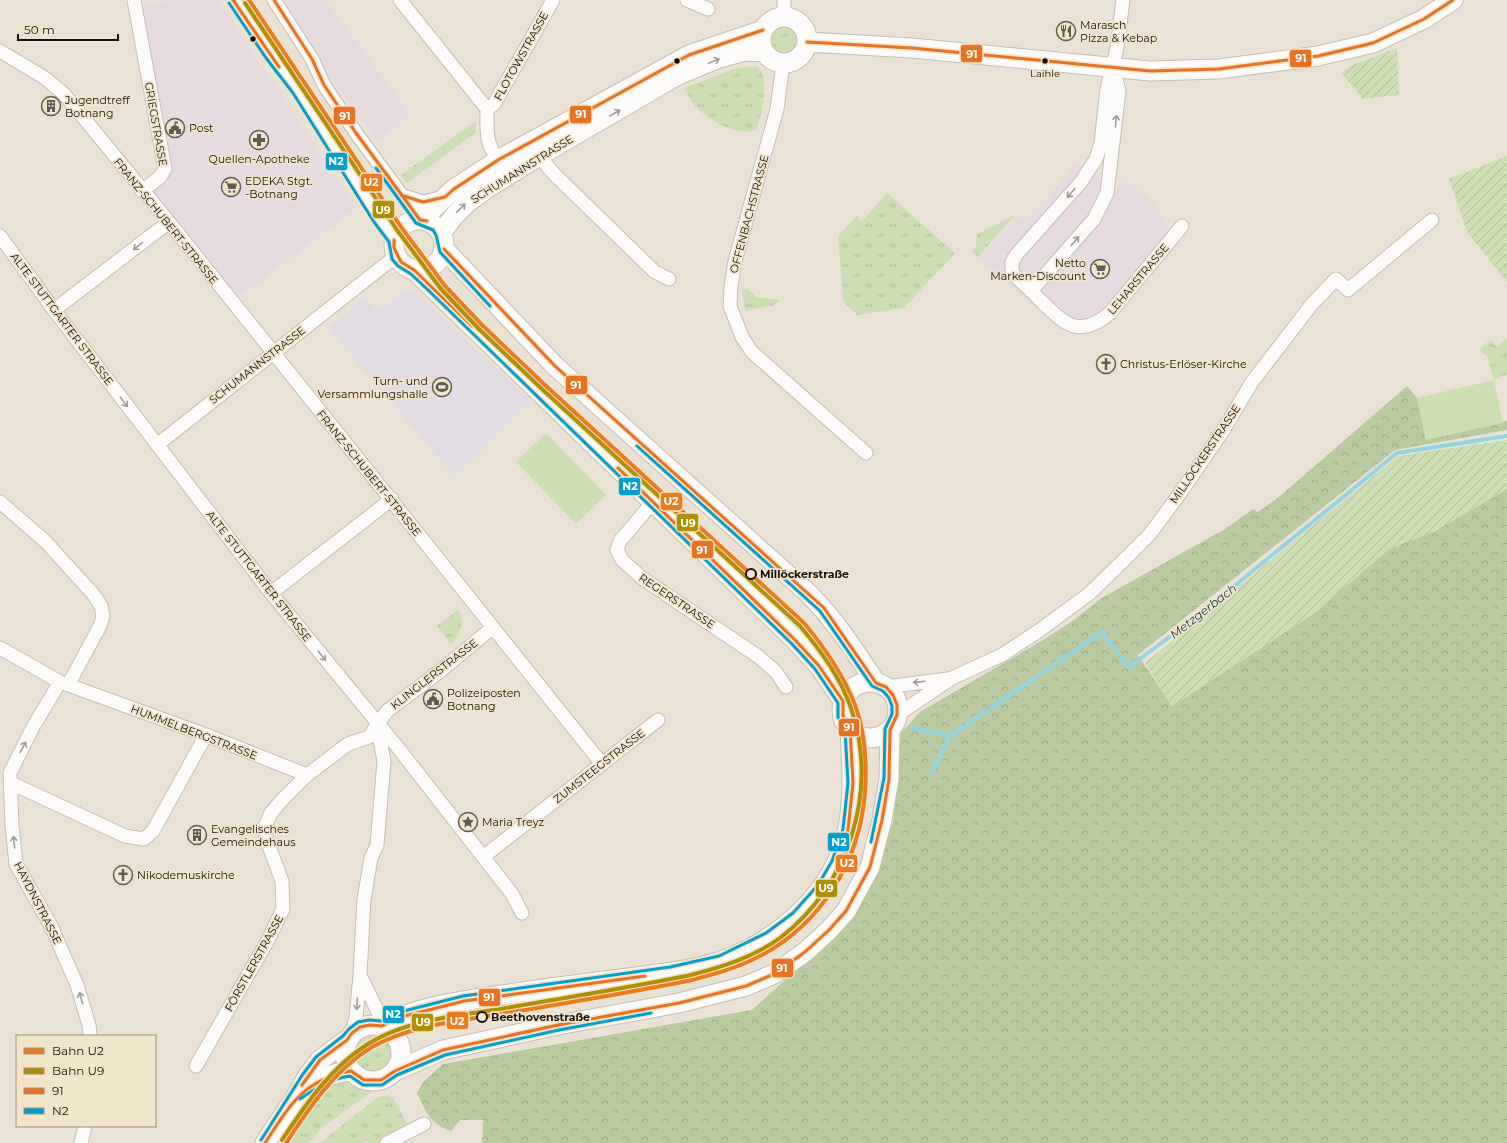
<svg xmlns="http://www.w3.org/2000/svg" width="1507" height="1143" font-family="Montserrat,sans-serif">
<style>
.commercial{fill:#e8dbdf}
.education{fill:#e3dce3}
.grass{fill:url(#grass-tufts)}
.forest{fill:url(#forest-crowns)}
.garden{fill:url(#garden-furrows)}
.pitch{fill:#cddeb5}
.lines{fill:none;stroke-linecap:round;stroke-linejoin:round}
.stream{stroke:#91d6df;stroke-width:4}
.minor-casing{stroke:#c5bfb4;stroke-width:15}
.secondary-casing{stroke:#c5bfb4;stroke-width:21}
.minor{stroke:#fcfbf9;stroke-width:13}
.secondary{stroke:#fcfbf9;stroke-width:19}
.bus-1-casing{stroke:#f3e4cc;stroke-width:6}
.bus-2-casing{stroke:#f3e4cc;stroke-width:6}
.bus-1{stroke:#e87221;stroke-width:3}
.bus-2{stroke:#03a0cf;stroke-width:3}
.rail-1-casing{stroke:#f3e4cc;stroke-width:7}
.rail-2-casing{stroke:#f3e4cc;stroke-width:7}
.rail-1{stroke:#ea7c1f;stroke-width:4}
.rail-2{stroke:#ad9005;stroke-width:4}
.oneway{stroke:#a09d99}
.bus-dot{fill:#161108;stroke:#f3e4cc;stroke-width:1.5}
.stop-dot{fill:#f3e4cc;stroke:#161108;stroke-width:2}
.labels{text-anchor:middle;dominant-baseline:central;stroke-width:3.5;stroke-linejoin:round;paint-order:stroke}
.bus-label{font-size:10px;fill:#161108;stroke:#f3e4cc}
.poi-label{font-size:11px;fill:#161108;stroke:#f3e4cc;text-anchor:start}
.street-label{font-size:11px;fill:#161108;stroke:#f3e4cc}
.stop-label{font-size:11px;font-weight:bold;fill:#161108;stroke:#f3e4cc;text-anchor:start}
.water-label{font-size:12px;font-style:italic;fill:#0e3f46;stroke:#f3e4cc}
.line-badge{stroke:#f3e4cc;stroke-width:1.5}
.badge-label{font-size:11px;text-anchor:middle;font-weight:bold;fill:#fff}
</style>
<defs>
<pattern id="grass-tufts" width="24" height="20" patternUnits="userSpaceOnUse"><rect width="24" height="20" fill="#cddeb5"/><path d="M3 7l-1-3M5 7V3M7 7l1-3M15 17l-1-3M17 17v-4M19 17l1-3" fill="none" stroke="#afbd9a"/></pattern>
<pattern id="forest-crowns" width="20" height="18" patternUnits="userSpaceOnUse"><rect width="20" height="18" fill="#b9c9a0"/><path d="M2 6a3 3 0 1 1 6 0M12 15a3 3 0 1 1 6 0" fill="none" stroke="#9eac88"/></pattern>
<pattern id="garden-furrows" width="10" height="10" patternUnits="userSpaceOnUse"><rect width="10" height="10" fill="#cddeb5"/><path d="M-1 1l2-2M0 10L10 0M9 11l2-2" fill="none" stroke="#afbd9a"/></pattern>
</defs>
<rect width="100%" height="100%" fill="#eae2d5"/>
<!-- commercial -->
<path class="commercial" d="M172,0h46l138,208 -124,95 -90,-112 18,-14 -25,-170z
M273,0h53l85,115 -34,26z
M1078,164l38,24 12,-8 25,22 26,42 -77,85 -20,5 -22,-5 -80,-70 39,-43 6,4z"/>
<!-- education -->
<path class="education" d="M411,289l120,111 -56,58 -21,18 -125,-147 36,-33 12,15z"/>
<!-- grass -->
<path class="grass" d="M772 40a13 13 0 1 1 26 0a13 13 0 1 1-26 0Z
M757,66c14,9 4,49 0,63 -18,9 -46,-8 -59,-20 -6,-5 -10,-15 -14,-21l53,-20z
M476,121v11l-69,51 -6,-8z
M887,193l68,60 -51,55 -47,7 -14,-14 -5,-65 19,-20 5,5z
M1015,215l-37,42 -6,-6 4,-5 1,-12z
M742,289h6l8,8 24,3 -6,5 -29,6z
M1507,338v36l-13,6 -7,-24 -8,-6 11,-10 7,7z
M458,610c8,12 2,25 -7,34l-14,-18z
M658,982l-106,20 -1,-8z
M353 1054a20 20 0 1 1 40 0a20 20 0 1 1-40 0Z
M344,1081l14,8 13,3 -48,35 -15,16h-26l15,-23 -5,-4 8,-11 19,-18z
M387,1095l6,3 16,28 -30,17h-11l-2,-2 -3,2h-43l57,-45z"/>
<!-- forest -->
<path class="forest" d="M1407,386l10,12 9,41 81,-18v9l-112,20 -257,205 34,51 141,-92 76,-65 46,-18 72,-42v654h-1025l1,-23h-23l-9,11c-22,-8 -24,-18 -34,-38l7,-12 19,-17 309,-54 102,-93 39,-94 8,-90 19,-21 123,-72 31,-20 26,-21 125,-70 28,-20 5,3 21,-15z"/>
<!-- garden -->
<path class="garden" d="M1397,48l2,47 -36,4 -22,-26 9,-7z
M1507,156v126l-40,-50 -18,-53z
M1507,440v49l-72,42 -46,18 -76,65 -141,92 -27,-43 253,-207z"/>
<!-- pitch -->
<path class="pitch" d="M1494,380l9,43 -77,17 -9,-42z
M546,433l60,62 -30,29 -60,-62z"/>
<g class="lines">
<!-- stream -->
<path class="stream" d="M913,728l37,8
M932,772l18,-36 152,-104 27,35 70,-52 198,-162 110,-17"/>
<!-- minor casing -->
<g class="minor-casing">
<path id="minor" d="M134,0l31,169 -5,8 -18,14
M233,0l37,55 27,35 81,129 16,21
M274,0l38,59 12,26 32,48 64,87
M400,0l87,109c0,21 -2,33 11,51
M687,0l21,9
M784,0v17
M1123,0l-6,48 -10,41 -6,54 -5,16 -15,23 -65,73 -4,7v11c9,9 19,17 27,26 25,24 39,41 71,14l72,-87
M0,51l45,27 19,16 105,128 433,542
M783,63l-6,46 -42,152 -4,26 -1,19 12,31 10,15 114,101
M487,109l7,-5 59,-104
M539,156l15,18 101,98 14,7
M404,196l19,6 21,-5
M0,236l54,74 217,283 128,156 113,145 10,19
M1031,291l63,-72 13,-26 12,-102 -6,-25
M54,310l115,-88
M157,445l239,-189
M0,502l45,39 49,54 7,11 2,10 -3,10 -32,59
M653,502l-33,39 -3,9 5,10 20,18 117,79 17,15 10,15
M271,593l121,-94
M0,648l60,34 146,53 101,40
M60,682l-27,45 -23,46 2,52 4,39 35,62 26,59 12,40 1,11
M886,687l62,-8
M897,715l55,-37 50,-23 38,-25 50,-37 33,-32 27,-27 31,-42 43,-63 28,-47 60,-78 24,-25 12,11 84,-70
M11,783l114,53 19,3 9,-8 53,-96
M483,857l175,-137
M360,975l19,39 -1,11
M352,1033l4,-16 4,-42 4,-76 7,-41 6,-13 7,-84 -7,-36
M196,1066l72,-126 15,-31 -1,-28 -16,-43v-14l5,-11 12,-14 24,-24 41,-31 21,-7 18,-26 52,-39 53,-44
M81,1143l4,-17
M387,1143l37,-19"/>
</g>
<!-- secondary casing -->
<g class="secondary-casing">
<path id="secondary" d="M761 40a23 23 0 1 1 46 0a23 23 0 1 1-46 0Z
M807,42l105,6 238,23 69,-2 99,-13 55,-13 51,-24 29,-19
M422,219l32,-30 44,-29 191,-105 74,-25
M394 245a25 25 0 1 1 50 0a25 25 0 1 1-50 0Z
M441,233l14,-18 12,-12 19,-14 53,-33 139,-81 41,-17 26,-7 19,1
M444,249l111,117 253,227c27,27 47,58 68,90
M414,270l382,371 23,25 24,35
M842 710a28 28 0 1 1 56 0a28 28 0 1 1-56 0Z
M345 1053a28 28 0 1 1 56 0a28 28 0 1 1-56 0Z
M382,1026c35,-20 81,-25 120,-31 45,-7 89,-12 134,-18 28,-4 58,-7 85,-16 59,-21 115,-70 127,-133 6,-33 4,-65 2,-99
M395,1071l48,-21 115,-25 121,-22 67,-17 28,-12 31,-22 24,-22 17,-19 24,-44 12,-47 7,-41 1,-49
M302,1092c16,-12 28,-19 49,-21
M265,1143l32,-48 10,-18 13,-17 27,-20"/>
</g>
<!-- minor -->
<use href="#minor" class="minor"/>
<!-- secondary -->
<use href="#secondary" class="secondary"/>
<!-- bus-1 casing -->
<g class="bus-1-casing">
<path id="bus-1" d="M233,0l46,67
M274,0l38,59 12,26 32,48 64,87 7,1
M807,42l105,6 238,23 69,-2 99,-13 55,-13 51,-24 29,-19
M404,196l19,6 22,-5 9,-8 44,-29 191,-105 74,-25
M394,240v8l7,14 13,8 58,56
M618,468l178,173 23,25 24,35v15l7,13 3,54 -5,47 -5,13
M302,1085l18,-25 27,-20 5,-7 8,-6 10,-2 12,1 15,-8 67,-17 181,-25
M265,1143c25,-38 38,-63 86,-72l13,9h17l14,-9 48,-21 115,-25 121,-22 67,-17 28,-12 31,-22 24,-22 17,-19 24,-44 12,-47 7,-41 1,-49 7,-15v-10l-4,-10 -7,-8 -10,-4 -52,-75 -269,-242 -111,-117"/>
</g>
<!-- bus-2 casing -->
<g class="bus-2-casing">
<path id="bus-2" d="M229,3l37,55 27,35 81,129 15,20 3,17 6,7 13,8 17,16 364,354 23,25 23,34v14l7,13 3,53 -5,46 -11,32 -14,24 -25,28 -27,20 -47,23 -49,11 -207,29 -67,17 -15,8 -12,-1 -11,2 -9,7 -6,7 -27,21 -13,17 -42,66
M376,168l40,55 17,7 3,5 4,17 50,54
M637,446l183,165 52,75 11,5 6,7 3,8v8l-7,15 -1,49 -13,64
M300,1099c16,-11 30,-20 50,-23l13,9h19l15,-10 48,-20 114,-25 92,-17"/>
</g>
<!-- bus-1 -->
<use href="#bus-1" class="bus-1"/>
<!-- bus-2 -->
<use href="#bus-2" class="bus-2"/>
<!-- rail-1 casing -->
<g class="rail-1-casing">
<path id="rail-1" d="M249,0l152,227 44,59 37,39 63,60 259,238c21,25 39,51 51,82 10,27 12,58 10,87 -5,69 -44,133 -107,165 -21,11 -44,17 -66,23 -63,13 -127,23 -191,34 -43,7 -90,11 -129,33 -37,22 -63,61 -86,96"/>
</g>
<!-- rail-2 casing -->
<g class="rail-2-casing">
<path id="rail-2" d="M245,3l152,227 44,59 38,40 63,60 258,237c21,25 40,51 51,82 28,84 -2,177 -71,230 -26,19 -58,29 -89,37 -63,13 -128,23 -191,34 -44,7 -94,11 -132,35 -37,23 -62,60 -86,96"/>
</g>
<!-- rail-1 -->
<use href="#rail-1" class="rail-1"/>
<!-- rail-2 -->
<use href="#rail-2" class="rail-2"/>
</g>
<!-- one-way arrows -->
<defs><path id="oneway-shaft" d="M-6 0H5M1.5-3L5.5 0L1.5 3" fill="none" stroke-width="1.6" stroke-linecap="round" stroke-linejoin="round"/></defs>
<g class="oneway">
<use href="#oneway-shaft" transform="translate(714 61) rotate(-22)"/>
<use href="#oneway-shaft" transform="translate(615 113) rotate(-30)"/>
<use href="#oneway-shaft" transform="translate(1116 121) rotate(-84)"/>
<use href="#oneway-shaft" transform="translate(1071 193) rotate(131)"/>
<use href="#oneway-shaft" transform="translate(461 208) rotate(-44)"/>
<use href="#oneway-shaft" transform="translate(1075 241) rotate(-49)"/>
<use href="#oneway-shaft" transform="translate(138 246) rotate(142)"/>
<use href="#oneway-shaft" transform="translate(124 402) rotate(53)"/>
<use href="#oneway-shaft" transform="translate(322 656) rotate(51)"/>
<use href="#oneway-shaft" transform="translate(919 682) rotate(173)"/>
<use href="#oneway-shaft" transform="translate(23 747) rotate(-63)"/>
<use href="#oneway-shaft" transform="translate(14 842) rotate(-97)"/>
<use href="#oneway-shaft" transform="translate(81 998) rotate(-106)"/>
<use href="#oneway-shaft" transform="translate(357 1004) rotate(93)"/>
</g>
<!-- icons -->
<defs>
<g id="restaurant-ring" transform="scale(1)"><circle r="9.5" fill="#f3e4cc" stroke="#605a50" stroke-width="1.5"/><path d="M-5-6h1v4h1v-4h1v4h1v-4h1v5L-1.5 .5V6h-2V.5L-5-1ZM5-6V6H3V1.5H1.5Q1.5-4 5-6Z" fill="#605a50"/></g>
<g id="building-ring" transform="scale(1)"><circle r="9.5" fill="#f3e4cc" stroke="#605a50" stroke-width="1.5"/><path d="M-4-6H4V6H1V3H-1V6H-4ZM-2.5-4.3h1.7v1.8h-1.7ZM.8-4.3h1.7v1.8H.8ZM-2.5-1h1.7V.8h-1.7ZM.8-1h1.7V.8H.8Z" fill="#605a50"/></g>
<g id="civic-ring" transform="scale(1)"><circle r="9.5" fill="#f3e4cc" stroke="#605a50" stroke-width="1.5"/><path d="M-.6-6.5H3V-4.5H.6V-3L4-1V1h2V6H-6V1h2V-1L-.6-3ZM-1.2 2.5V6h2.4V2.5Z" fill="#605a50"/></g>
<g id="pharmacy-ring" transform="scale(1)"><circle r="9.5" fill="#f3e4cc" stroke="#605a50" stroke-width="1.5"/><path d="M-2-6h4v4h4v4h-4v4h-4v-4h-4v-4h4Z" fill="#605a50"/></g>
<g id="supermarket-ring" transform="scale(1)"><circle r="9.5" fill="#f3e4cc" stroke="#605a50" stroke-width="1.5"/><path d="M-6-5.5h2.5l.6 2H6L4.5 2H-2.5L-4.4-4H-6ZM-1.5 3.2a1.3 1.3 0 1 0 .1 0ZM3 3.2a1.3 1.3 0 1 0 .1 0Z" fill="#605a50"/></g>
<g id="church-ring" transform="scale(1)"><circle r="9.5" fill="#f3e4cc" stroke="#605a50" stroke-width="1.5"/><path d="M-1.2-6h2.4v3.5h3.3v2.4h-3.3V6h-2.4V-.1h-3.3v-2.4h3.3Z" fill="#605a50"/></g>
<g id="stadium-ring" transform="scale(1)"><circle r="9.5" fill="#f3e4cc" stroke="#605a50" stroke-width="1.5"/><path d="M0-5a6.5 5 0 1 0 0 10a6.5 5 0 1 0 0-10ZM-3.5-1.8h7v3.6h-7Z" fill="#605a50"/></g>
<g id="sight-ring" transform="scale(1)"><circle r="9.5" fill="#f3e4cc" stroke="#605a50" stroke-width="1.5"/><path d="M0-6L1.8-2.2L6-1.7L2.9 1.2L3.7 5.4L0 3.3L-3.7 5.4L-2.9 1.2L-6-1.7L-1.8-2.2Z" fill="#605a50"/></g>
</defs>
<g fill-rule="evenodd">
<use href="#restaurant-ring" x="1066" y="31"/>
<use href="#building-ring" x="51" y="106"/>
<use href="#civic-ring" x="175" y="128"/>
<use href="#pharmacy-ring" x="259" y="140"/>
<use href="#supermarket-ring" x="231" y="187"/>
<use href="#supermarket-ring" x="1100" y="269"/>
<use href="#church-ring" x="1106" y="364"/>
<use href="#stadium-ring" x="442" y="387"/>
<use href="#civic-ring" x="433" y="699"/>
<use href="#sight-ring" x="468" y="822"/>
<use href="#building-ring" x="197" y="835"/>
<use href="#church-ring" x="123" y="875"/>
</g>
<!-- markers -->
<g class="bus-dot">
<circle cx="253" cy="39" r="3.5"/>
<circle cx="677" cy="61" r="3.5"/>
<circle cx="1045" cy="61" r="3.5"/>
</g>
<g class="stop-dot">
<circle cx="751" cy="574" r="5"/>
<circle cx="482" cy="1017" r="5"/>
</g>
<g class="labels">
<!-- bus labels -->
<g class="bus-label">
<text x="1045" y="73">Laihle</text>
</g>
<!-- poi labels -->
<g class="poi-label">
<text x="1080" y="25">Marasch<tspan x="1080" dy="13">Pizza &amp; Kebap</tspan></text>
<text x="65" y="100">Jugendtreff<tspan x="65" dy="13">Botnang</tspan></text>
<text x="189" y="128">Post</text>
<text x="259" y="159" text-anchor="middle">Quellen-Apotheke</text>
<text x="245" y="181">EDEKA Stgt.<tspan x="245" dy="13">-Botnang</tspan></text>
<text x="1086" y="263" text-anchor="end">Netto<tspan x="1086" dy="13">Marken-Discount</tspan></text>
<text x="1120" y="364">Christus-Erlöser-Kirche</text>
<text x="428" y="381" text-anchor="end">Turn- und<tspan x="428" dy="13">Versammlungshalle</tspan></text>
<text x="447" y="693">Polizeiposten<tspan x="447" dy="13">Botnang</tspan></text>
<text x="482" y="822">Maria Treyz</text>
<text x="211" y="829">Evangelisches<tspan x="211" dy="13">Gemeindehaus</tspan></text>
<text x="137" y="875">Nikodemuskirche</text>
</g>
<!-- street labels -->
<g class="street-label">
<text transform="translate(521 56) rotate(-61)">FLOTOWSTRASSE</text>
<text transform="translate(156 124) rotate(80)">GRIEGSTRASSE</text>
<text transform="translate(522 169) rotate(-32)">SCHUMANNSTRASSE</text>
<text transform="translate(749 214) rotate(-75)">OFFENBACHSTRASSE</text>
<text transform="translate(166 221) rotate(51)">FRANZ-SCHUBERT-STRASSE</text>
<text transform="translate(1138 279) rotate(-50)">LEHARSTRASSE</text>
<text transform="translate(62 319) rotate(53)">ALTE STUTTGARTER STRASSE</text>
<text transform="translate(257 365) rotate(-38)">SCHUMANNSTRASSE</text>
<text transform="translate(1205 454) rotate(-56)">MILLÖCKERSTRASSE</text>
<text transform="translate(369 473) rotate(51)">FRANZ-SCHUBERT-STRASSE</text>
<text transform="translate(259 576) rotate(52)">ALTE STUTTGARTER STRASSE</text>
<text transform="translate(677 601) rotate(34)">REGERSTRASSE</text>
<text transform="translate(434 674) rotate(-38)">KLINGLERSTRASSE</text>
<text transform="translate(194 732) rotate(21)">HUMMELBERGSTRASSE</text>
<text transform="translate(599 766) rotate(-38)">ZUMSTEEGSTRASSE</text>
<text transform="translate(38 903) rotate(63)">HAYDNSTRASSE</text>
<text transform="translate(254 963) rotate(-61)">FÖRSTLERSTRASSE</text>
</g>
<!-- stop labels -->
<g class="stop-label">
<text x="760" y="574">Millöckerstraße</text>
<text x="491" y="1017">Beethovenstraße</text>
</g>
<!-- water labels -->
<g class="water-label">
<text transform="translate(1203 611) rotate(-38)">Metzgerbach</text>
</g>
</g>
<g class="line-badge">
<rect x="960" y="44" width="23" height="19" rx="4" fill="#e87221"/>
<rect x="1289" y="49" width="23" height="19" rx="4" fill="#e87221"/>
<rect x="569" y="105" width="23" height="19" rx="4" fill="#e87221"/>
<rect x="333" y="106" width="23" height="19" rx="4" fill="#e87221"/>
<rect x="325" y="152" width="23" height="19" rx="4" fill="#03a0cf"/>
<rect x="360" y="173" width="23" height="19" rx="4" fill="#ea7c1f"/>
<rect x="372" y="200" width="23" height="19" rx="4" fill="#ad9005"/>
<rect x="565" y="375" width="23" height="20" rx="4" fill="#e87221"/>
<rect x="618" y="477" width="23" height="19" rx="4" fill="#03a0cf"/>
<rect x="660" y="492" width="23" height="19" rx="4" fill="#ea7c1f"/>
<rect x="676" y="513" width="23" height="19" rx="4" fill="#ad9005"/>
<rect x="691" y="540" width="23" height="19" rx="4" fill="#e87221"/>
<rect x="838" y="718" width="22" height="19" rx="4" fill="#e87221"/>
<rect x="827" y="832" width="23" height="20" rx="4" fill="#03a0cf"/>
<rect x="835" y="854" width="23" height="19" rx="4" fill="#ea7c1f"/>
<rect x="815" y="879" width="23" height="19" rx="4" fill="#ad9005"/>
<rect x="771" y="958" width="23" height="20" rx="4" fill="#e87221"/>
<rect x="478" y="988" width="23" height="19" rx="4" fill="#e87221"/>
<rect x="382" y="1005" width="23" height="19" rx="4" fill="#03a0cf"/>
<rect x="446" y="1011" width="23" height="19" rx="4" fill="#ea7c1f"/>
<rect x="411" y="1013" width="23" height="19" rx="4" fill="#ad9005"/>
</g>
<g class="badge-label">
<text x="972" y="58">91</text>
<text x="1301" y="62">91</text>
<text x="581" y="118">91</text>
<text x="345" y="120">91</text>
<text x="336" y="165">N2</text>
<text x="371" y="186">U2</text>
<text x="383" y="214">U9</text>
<text x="576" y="389">91</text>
<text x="630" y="490">N2</text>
<text x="671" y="505">U2</text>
<text x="688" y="527">U9</text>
<text x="702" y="554">91</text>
<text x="849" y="731">91</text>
<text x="839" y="846">N2</text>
<text x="847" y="867">U2</text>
<text x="826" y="892">U9</text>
<text x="782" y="972">91</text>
<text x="489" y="1001">91</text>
<text x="393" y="1018">N2</text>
<text x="457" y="1025">U2</text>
<text x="423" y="1026">U9</text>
</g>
<!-- legend -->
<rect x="16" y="1035" width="140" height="92" fill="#f3e4cc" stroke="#9b907e"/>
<rect x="24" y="1048" width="20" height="6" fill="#ea7c1f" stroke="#9b907e"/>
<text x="52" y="1055" font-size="12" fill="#161108">Bahn U2</text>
<rect x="24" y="1068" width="20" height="6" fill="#ad9005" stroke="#9b907e"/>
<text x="52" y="1075" font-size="12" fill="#161108">Bahn U9</text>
<rect x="24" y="1088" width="20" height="6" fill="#e87221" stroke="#9b907e"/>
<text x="52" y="1095" font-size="12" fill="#161108">91</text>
<rect x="24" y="1108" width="20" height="6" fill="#03a0cf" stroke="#9b907e"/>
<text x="52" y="1115" font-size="12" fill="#161108">N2</text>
<!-- scale -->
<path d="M18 34v6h100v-6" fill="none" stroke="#161108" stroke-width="2"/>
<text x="24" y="34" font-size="12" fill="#161108" stroke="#f3e4cc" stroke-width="3" paint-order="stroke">50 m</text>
</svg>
